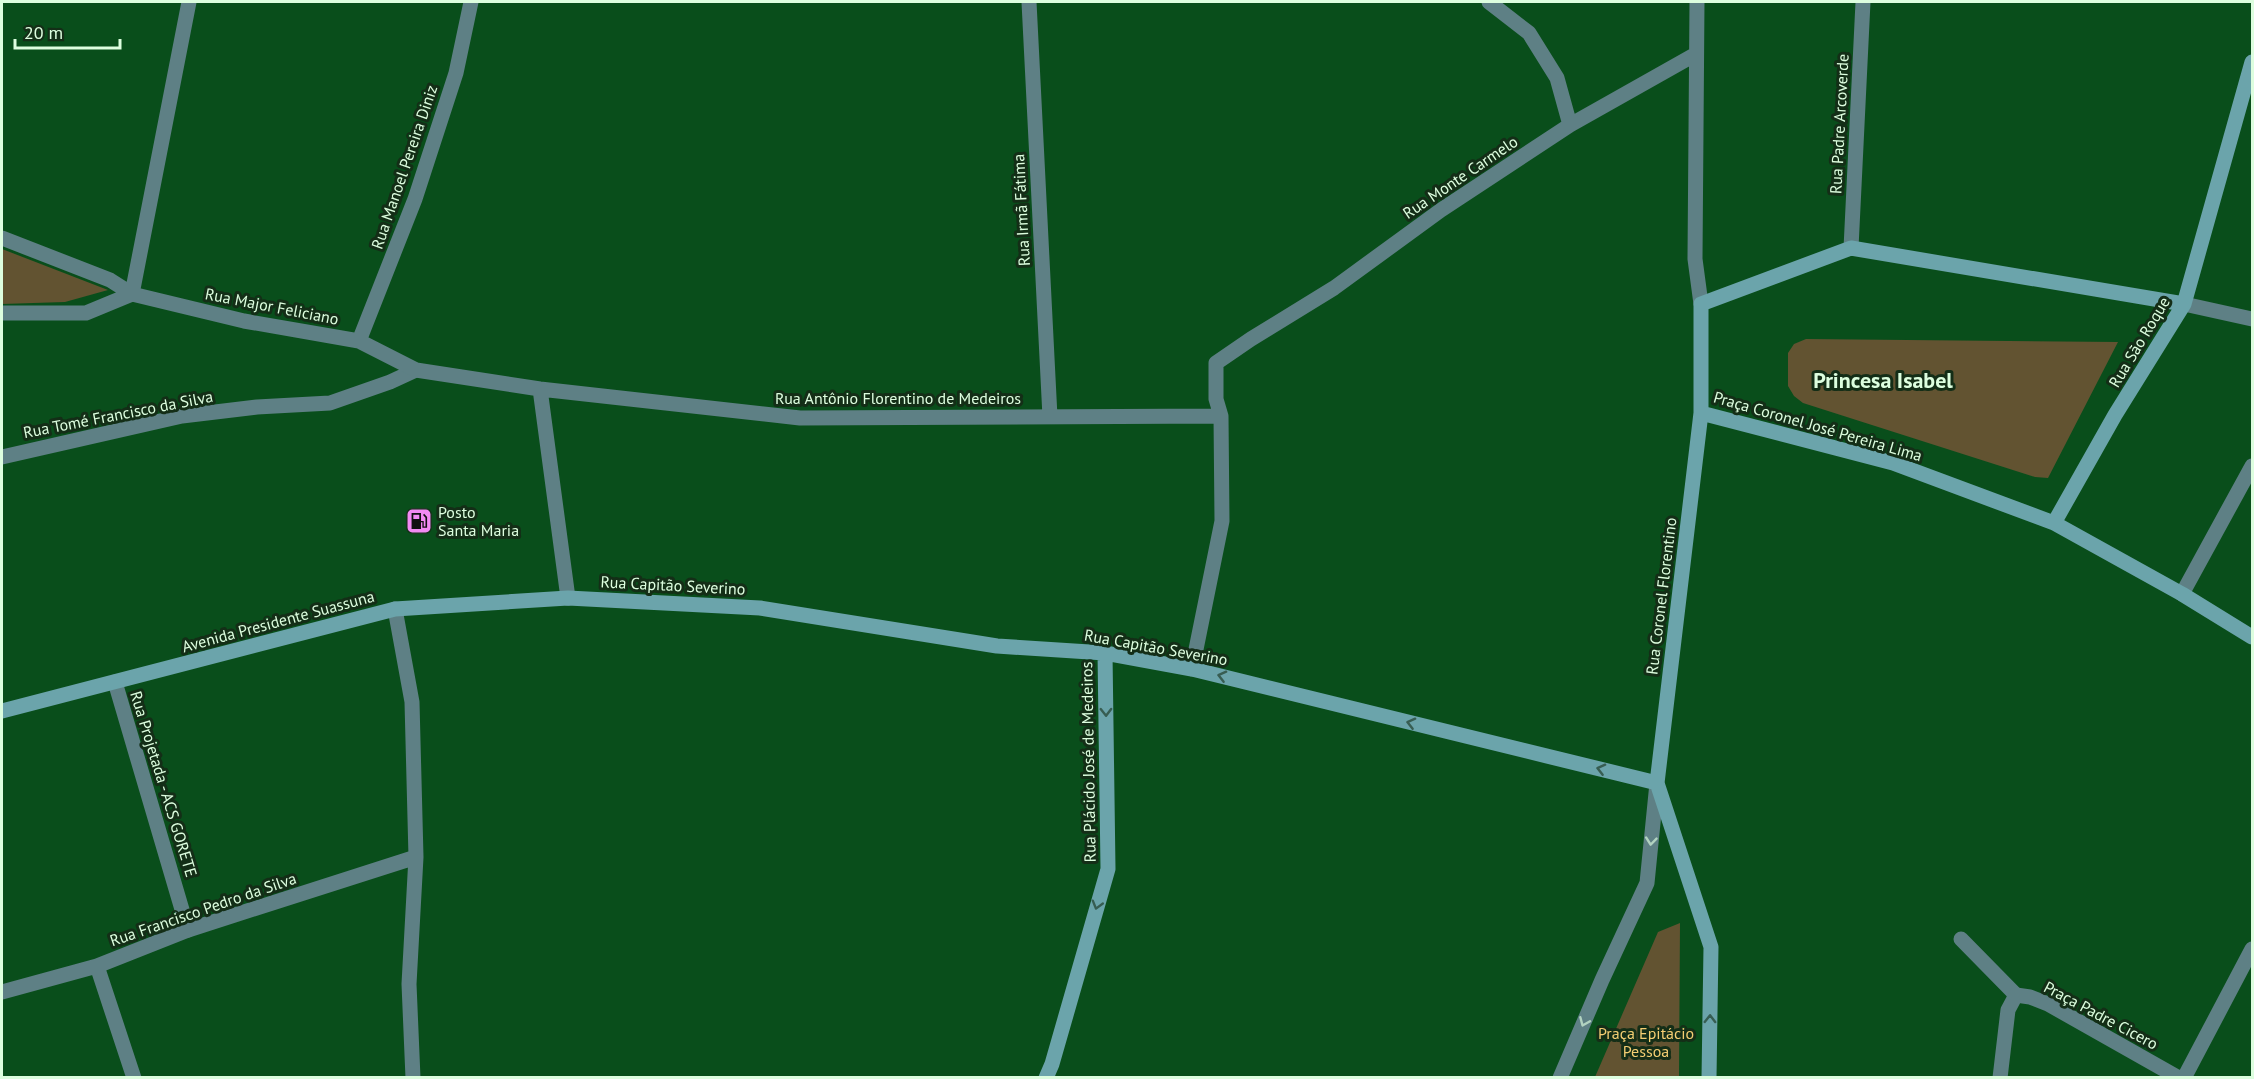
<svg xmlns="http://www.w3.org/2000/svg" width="2254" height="1079" font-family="'PT Sans',sans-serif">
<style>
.green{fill:#625331}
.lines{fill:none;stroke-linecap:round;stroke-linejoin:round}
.service{stroke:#5e8085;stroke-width:15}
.pedestrian{stroke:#5e8085;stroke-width:15}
.minor{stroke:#5e8085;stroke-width:15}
.secondary{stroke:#6ba4ab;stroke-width:15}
.oneway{stroke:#375d52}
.oneway2{stroke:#b1d2c0}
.labels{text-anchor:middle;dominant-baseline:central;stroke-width:6;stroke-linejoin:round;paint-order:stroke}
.street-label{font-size:16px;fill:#ddfedf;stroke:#142e17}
.poi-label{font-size:16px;fill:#ddfedf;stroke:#142e17;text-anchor:start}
.park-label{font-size:16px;fill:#f4ce73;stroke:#142e17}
.district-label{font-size:22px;font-weight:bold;fill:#ddfedf;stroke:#142e17}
</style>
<rect width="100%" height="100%" fill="#094e1b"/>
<!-- green -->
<path class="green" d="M2,249l106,41 -43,12 -63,2z
M1806,339l312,3 -70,136 -13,-1 -232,-74 -9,-7 -6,-10v-33l6,-9z
M1680,923l-1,154h-84l63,-145z"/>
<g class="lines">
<!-- service -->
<path class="service" d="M1961,939l55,56"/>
<!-- pedestrian -->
<path class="pedestrian" d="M2,457l180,-41 75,-9 73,-4 60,-21 26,-12
M115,682l73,248"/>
<!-- minor -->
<path class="minor" d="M1029,2l21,415
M1489,2l40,31 28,45 13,47
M1697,2l-2,257 6,45
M2,238l108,42 22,14 112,27 115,20 57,29 124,19 260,29 421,-2
M1851,248l12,-246
M2184,304l68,15
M2,313h84l46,-19 57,-292
M359,341l56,-142 41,-126 15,-71
M540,389l28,209
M2182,594l70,-128
M395,609l17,93 4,155 -7,127 4,94
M1192,669l30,-148 -1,-105 -5,-17v-36l35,-24 83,-51 107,-78 129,-85 126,-71
M97,966l37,112
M2,992l95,-26 91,-36 228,-73
M1560,1078l42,-98 45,-97 10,-100
M2000,1078l8,-68 8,-15 14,2 18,7 131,74
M2184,1078l68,-129"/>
<!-- secondary -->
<path class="secondary" d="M1701,413l192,50 161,60 128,71 70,43
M2054,523l61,-108 69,-111 68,-242
M2,711l393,-102 173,-11 192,10 237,38 108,7 87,16 465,114
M1046,1078l6,-14 56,-195 -3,-216
M1709,1078l2,-131 -54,-164 44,-370v-109l150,-56 333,56"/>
</g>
<!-- one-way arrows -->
<defs><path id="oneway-chevron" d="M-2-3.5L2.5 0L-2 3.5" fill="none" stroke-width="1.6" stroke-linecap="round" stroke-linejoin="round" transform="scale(1.5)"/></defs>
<g class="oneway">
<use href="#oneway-chevron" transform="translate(1222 676) rotate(-166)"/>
<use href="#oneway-chevron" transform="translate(1106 712) rotate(89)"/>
<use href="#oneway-chevron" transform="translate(1411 723) rotate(-166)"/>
<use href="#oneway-chevron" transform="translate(1601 769) rotate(-166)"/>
<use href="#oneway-chevron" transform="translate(1097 905) rotate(106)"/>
<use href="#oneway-chevron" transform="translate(1710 1019) rotate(-89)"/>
</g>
<g class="oneway2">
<use href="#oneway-chevron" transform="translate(1651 841) rotate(96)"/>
<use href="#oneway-chevron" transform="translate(1584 1022) rotate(113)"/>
</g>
<!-- icons -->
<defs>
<g id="fuel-square" transform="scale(1.35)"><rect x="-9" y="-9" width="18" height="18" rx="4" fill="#f28af3" stroke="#142e17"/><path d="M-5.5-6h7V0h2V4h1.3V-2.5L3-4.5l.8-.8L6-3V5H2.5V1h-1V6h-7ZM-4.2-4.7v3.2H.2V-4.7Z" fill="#111"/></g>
</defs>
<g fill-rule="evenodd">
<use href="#fuel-square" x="419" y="521"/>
</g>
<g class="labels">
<!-- street labels -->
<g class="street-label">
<text transform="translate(1839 124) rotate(-87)">Rua Padre Arcoverde</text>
<text transform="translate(404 167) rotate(-71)">Rua Manoel Pereira Diniz</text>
<text transform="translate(1460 177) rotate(-34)">Rua Monte Carmelo</text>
<text transform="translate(1021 210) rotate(-93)">Rua Irmã Fátima</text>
<text transform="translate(272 306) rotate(11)">Rua Major Feliciano</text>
<text transform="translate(2139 342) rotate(-59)">Rua São Roque</text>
<text x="898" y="398">Rua Antônio Florentino de Medeiros</text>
<text transform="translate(118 414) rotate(-11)">Rua Tomé Francisco da Silva</text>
<text transform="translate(1818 426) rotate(16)">Praça Coronel José Pereira Lima</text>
<text transform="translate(673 585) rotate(3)">Rua Capitão Severino</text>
<text transform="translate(1661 596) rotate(-83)">Rua Coronel Florentino</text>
<text transform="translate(278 621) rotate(-15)">Avenida Presidente Suassuna</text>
<text transform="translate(1156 647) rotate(10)">Rua Capitão Severino</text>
<text transform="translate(1088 762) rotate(-91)">Rua Plácido José de Medeiros</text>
<text transform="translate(164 784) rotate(73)">Rua Projetada - ACS GORETE</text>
<text transform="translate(203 909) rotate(-19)">Rua Francisco Pedro da Silva</text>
<text transform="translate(2101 1015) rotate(28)">Praça Padre Cicero</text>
</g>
<!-- poi labels -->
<g class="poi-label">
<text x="438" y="512">Posto<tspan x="438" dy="18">Santa Maria</tspan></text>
</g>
<!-- park labels -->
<g class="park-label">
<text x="1646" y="1033">Praça Epitácio<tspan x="1646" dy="18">Pessoa</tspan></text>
</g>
<!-- district labels -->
<g class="district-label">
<text x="1883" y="380">Princesa Isabel</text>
</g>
</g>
<!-- border -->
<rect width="2254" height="1079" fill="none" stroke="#ddfedf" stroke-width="6"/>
<!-- scale -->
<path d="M15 39v9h105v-9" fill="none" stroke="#ddfedf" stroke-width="3"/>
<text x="24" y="39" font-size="18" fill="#ddfedf" stroke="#142e17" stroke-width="4.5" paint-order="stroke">20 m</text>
</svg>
